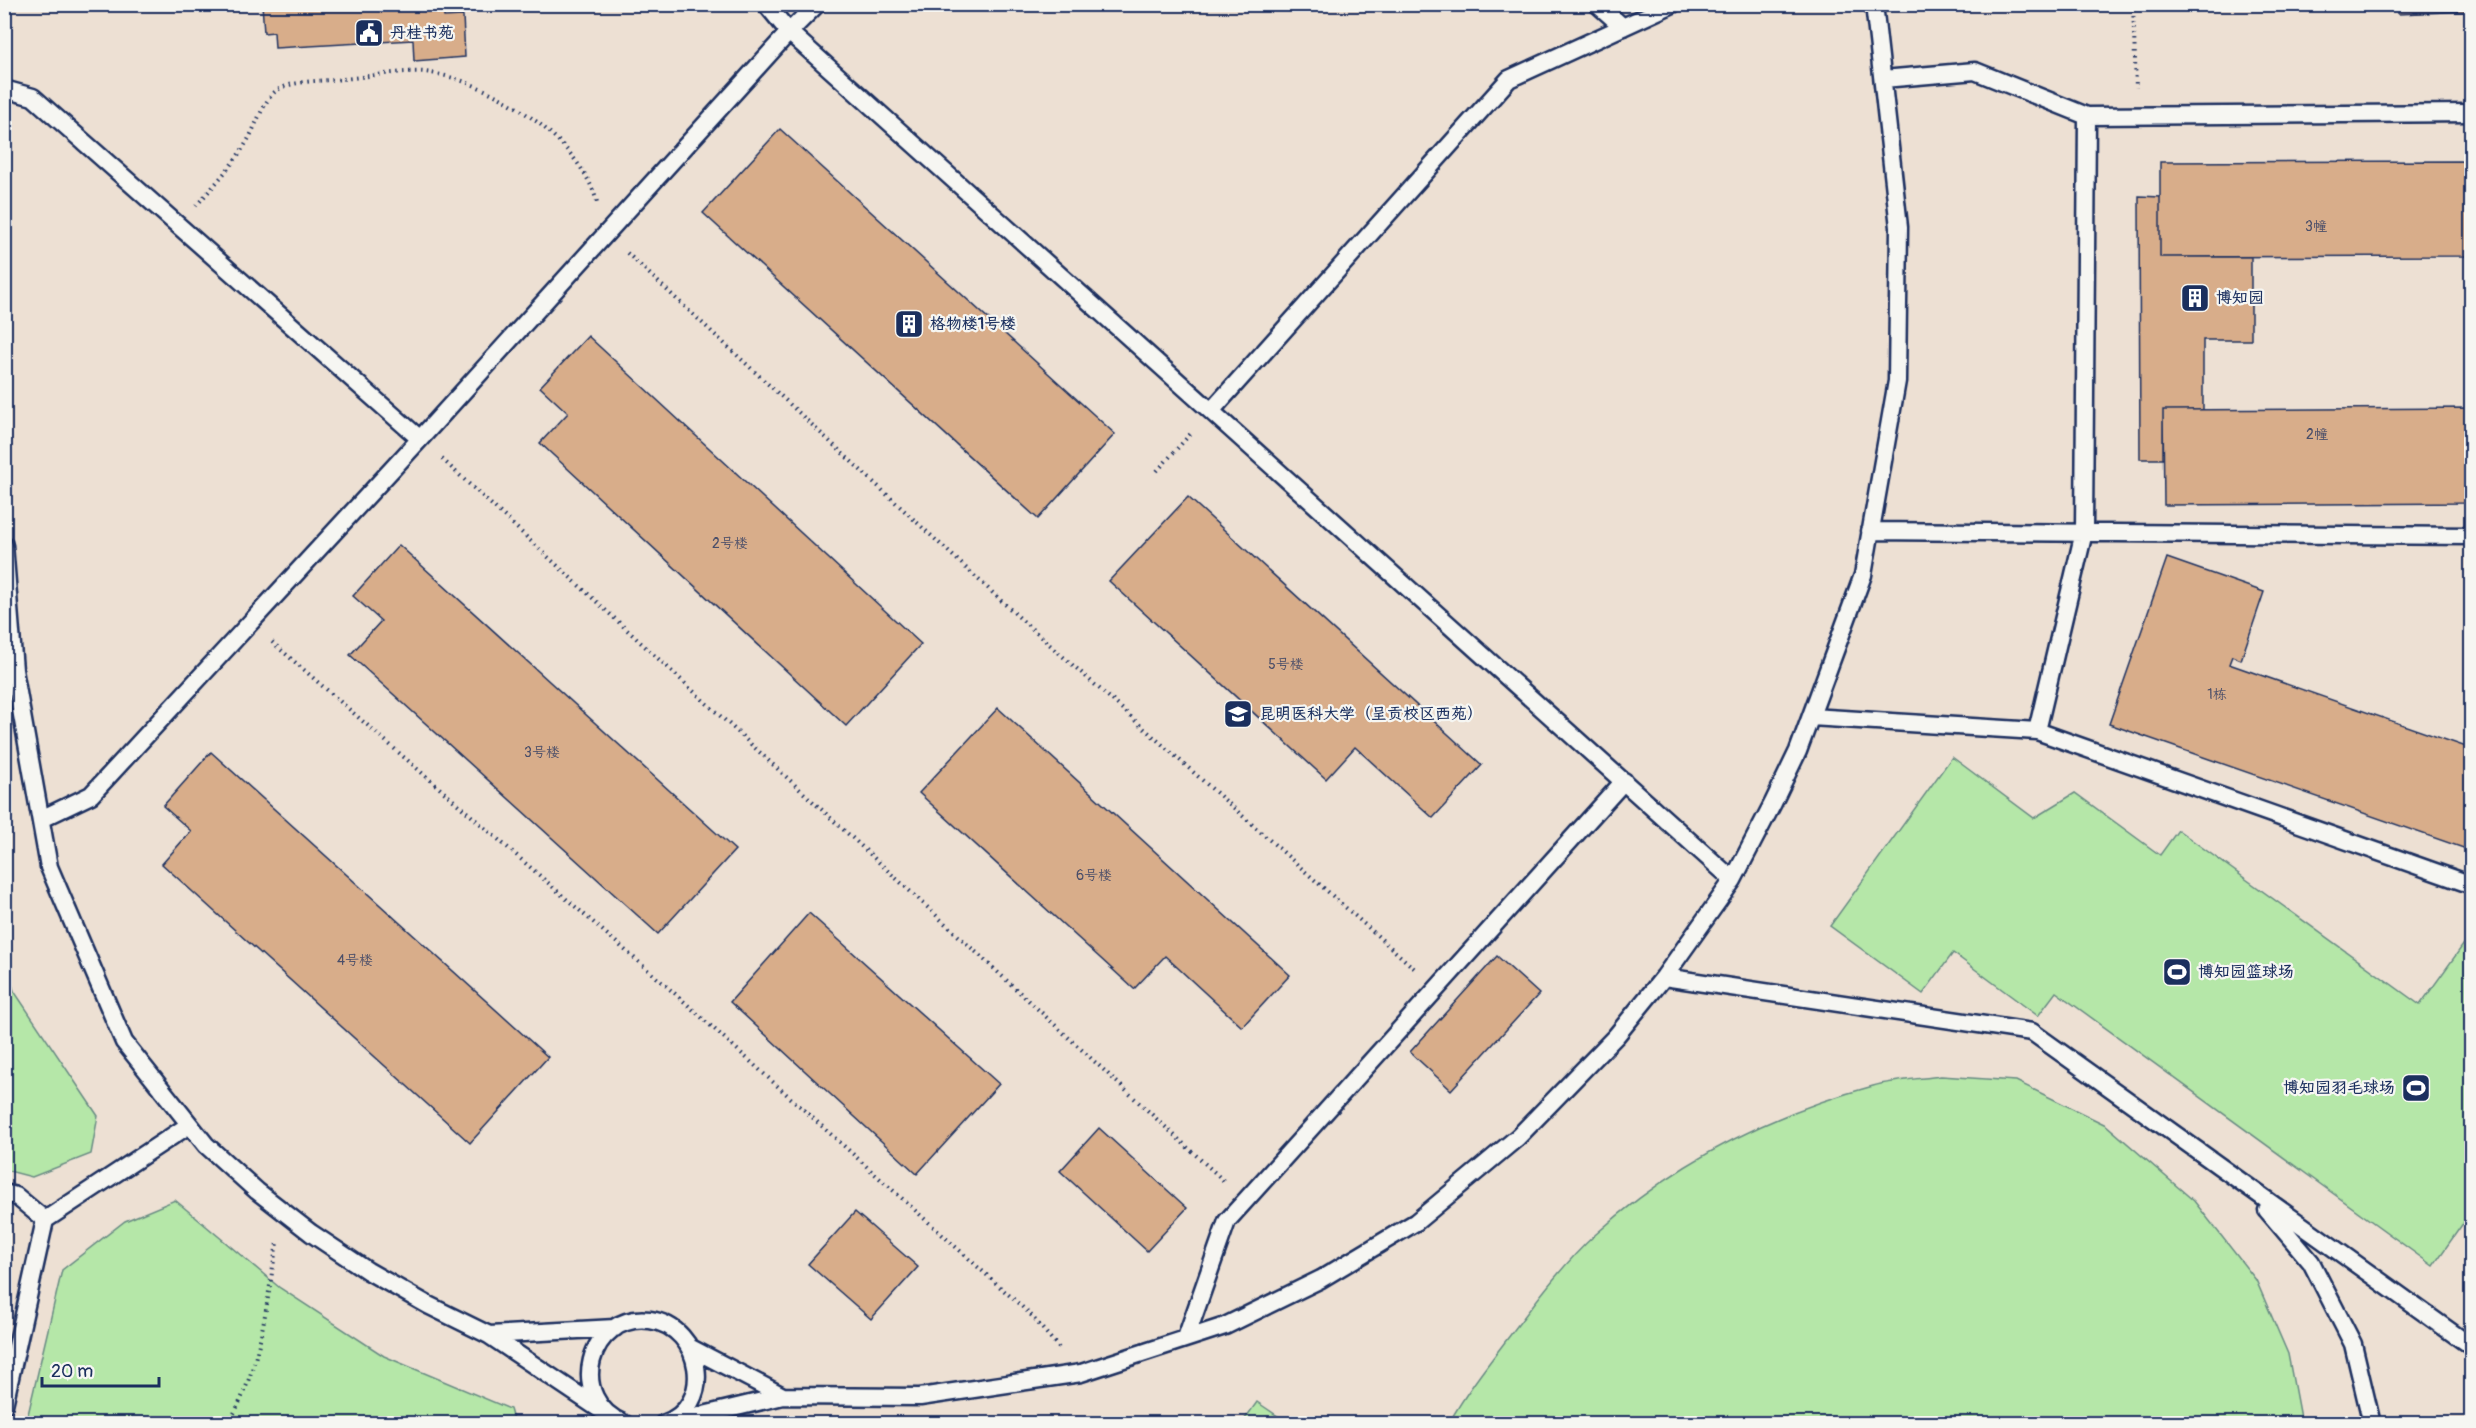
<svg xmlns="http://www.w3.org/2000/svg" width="2476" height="1428" font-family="Pangolin,'LXGW WenKai TC',sans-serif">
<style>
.built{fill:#ede0d3}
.green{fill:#b5e7a8;stroke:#688b83;stroke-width:1.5}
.building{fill:#d8ad8a;stroke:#1b2f5e;stroke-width:1.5}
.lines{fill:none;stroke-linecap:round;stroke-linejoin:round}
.lane-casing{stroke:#1b2f5e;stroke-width:21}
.path{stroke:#1b2f5e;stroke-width:4;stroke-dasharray:1.5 4.5;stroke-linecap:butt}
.lane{stroke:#f6f6f2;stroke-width:16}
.labels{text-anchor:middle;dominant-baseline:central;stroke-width:4.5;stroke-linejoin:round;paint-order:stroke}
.number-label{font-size:14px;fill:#4a4e69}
.poi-label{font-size:16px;font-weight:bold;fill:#1b2f5e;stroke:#f6f6f2;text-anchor:start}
</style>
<rect width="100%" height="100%" fill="#f6f6f2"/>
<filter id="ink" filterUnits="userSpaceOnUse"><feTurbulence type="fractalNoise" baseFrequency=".0167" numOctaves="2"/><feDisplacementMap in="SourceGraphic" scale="12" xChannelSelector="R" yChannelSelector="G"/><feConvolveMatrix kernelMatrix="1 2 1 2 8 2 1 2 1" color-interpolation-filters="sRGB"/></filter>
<g filter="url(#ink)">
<!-- built -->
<path class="built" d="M5,5h2466v1418h-2466z"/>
<!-- green -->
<path class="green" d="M1952,757l82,61 41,-25 85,62 18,-25 242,175 51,-71v278l-38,54 -377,-274 -18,24 -85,-63 -30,41 -93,-68z
M4,957l10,34 84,125 -7,38 -59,23 -27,-7z
M1941,1076l75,5 90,44 88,76 62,79 32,74 13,69h-852c17,-31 40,-60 62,-89 25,-33 54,-72 85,-100 81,-73 173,-120 277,-148 22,-6 46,-7 68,-10z
M175,1200l105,88 104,68 126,53 4,14h-488l36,-153 63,-49z
M1257,1402l31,21h-46z"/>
<!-- building -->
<path class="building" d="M262,4h181l1,13 19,-1 2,41 -51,4 -1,-21 -138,8 -1,-16 -10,1z
M2157,4h112l-112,5z
M2398,4h74v7l-74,3z
M780,129l335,305 -77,85 -335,-306z
M2472,161v95l-312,1v-95z
M2139,196l21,1v60h91v83h-48v70h-40v49h-23z
M588,336l333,308 -75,82 -306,-283 28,-30 -28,-26z
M2472,408v95l-308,2 -1,-95z
M1188,497l294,268 -49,53 -78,-71 -29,32 -217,-198z
M399,545l336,305 -77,84 -308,-279 31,-34 -28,-25z
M2167,558l97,34 -23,68 -9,-4 -3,8 243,85v102l-363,-127z
M998,708l292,267 -48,52 -77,-71 -31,33 -215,-196z
M211,752l337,305 -78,86 -308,-279 29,-33 -28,-25z
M809,913l190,171 -82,90 -187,-172z
M1497,956l42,38 -88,96 -41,-38z
M1099,1128l88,80 -40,43 -87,-80z
M855,1212l63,55 -47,52 -63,-55z"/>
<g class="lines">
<!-- lane casing -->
<g class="lane-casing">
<path id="lane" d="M766,4l23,28 944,848
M1597,4l26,23
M1883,79l92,-8 112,45 385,-3
M4,89l29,8 387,342
M1212,410l297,-331 164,-75
M1870,531l602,5
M4,545l10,125 35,197 75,175 82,103 51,46 54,42 57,38 60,34 61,30
M1811,717l226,14 435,154
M2037,731l47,-199 3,-416
M41,819l50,-24 329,-356 369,-407 28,-28
M1664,977l368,55 440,315
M4,1193l12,3 29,24
M2267,1210l44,52 42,82 19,80
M1186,1338l41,-117 397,-440
M783,1396l137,1 161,-24 144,-47 96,-47 95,-57 102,-85 98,-101 48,-59 69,-97 40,-77 25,-52 65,-176 34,-194 2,-154 -25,-223
M4,1405l41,-185 144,-95
M601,1410l-112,-75 126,-7
M670,1423l113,-27 -92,-48
M625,1424c-60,-23 -37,-112 25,-104 53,7 66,87 13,104"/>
</g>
<!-- path -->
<path class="path" d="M2133,4l3,84
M196,206c19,-22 39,-43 53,-68 7,-13 15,-38 27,-47 15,-11 49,-10 67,-12 22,-2 61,-9 81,-7 65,7 155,65 173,130
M627,253l395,367 394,350
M442,459l783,723
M1157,471l36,-40
M272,642l408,356 350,316 29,34
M4,829l10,-3
M228,1424c33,-54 38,-120 49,-181"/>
<!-- lane -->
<use href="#lane" class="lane"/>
</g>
</g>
<!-- icons -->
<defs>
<g id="civic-square" transform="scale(1.5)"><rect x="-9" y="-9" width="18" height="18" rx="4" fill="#1b2f5e" stroke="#f6f6f2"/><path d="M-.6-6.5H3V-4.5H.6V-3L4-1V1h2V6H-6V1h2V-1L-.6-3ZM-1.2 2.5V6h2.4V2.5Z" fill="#fff"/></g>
<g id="building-square" transform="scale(1.5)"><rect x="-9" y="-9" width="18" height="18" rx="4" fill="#1b2f5e" stroke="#f6f6f2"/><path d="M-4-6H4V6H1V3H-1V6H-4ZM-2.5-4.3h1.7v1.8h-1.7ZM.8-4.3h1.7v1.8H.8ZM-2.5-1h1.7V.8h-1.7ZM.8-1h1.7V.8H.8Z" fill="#fff"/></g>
<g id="university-square" transform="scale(1.5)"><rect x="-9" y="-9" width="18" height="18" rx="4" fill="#1b2f5e" stroke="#f6f6f2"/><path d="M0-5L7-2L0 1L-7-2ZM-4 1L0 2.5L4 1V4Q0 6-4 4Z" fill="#fff"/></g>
<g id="stadium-square" transform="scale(1.5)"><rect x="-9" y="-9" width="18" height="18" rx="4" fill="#1b2f5e" stroke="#f6f6f2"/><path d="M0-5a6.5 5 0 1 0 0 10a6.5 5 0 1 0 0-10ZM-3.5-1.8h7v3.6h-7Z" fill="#fff"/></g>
</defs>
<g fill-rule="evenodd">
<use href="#civic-square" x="369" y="33"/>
<use href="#building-square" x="2195" y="298"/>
<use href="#building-square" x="909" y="324"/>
<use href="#university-square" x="1238" y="714"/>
<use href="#stadium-square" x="2177" y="972"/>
<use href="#stadium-square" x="2416" y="1088"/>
</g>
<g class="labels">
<!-- number labels -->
<g class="number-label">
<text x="2316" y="226">3幢</text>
<text x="2317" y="434">2幢</text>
<text x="730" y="543">2号楼</text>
<text x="1286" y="664">5号楼</text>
<text x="2217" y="694">1栋</text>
<text x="542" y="752">3号楼</text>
<text x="1094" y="875">6号楼</text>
<text x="355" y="960">4号楼</text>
</g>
<!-- poi labels -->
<g class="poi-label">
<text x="390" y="33">丹桂书苑</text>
<text x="2216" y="298">博知园</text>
<text x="930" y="324">格物楼1号楼</text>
<text x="1259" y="714">昆明医科大学（呈贡校区西苑）</text>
<text x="2198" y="972">博知园篮球场</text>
<text x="2395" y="1088" text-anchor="end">博知园羽毛球场</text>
</g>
</g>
<!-- margin -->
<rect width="2476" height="1428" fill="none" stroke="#f6f6f2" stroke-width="24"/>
<rect x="12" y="12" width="2452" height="1404" fill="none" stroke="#1b2f5e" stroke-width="2" filter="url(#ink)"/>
<!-- scale -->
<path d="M42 1377v9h117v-9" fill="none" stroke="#1b2f5e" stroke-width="3"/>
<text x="51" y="1377" font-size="18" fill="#1b2f5e" stroke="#f6f6f2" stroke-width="4.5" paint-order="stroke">20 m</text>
</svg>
